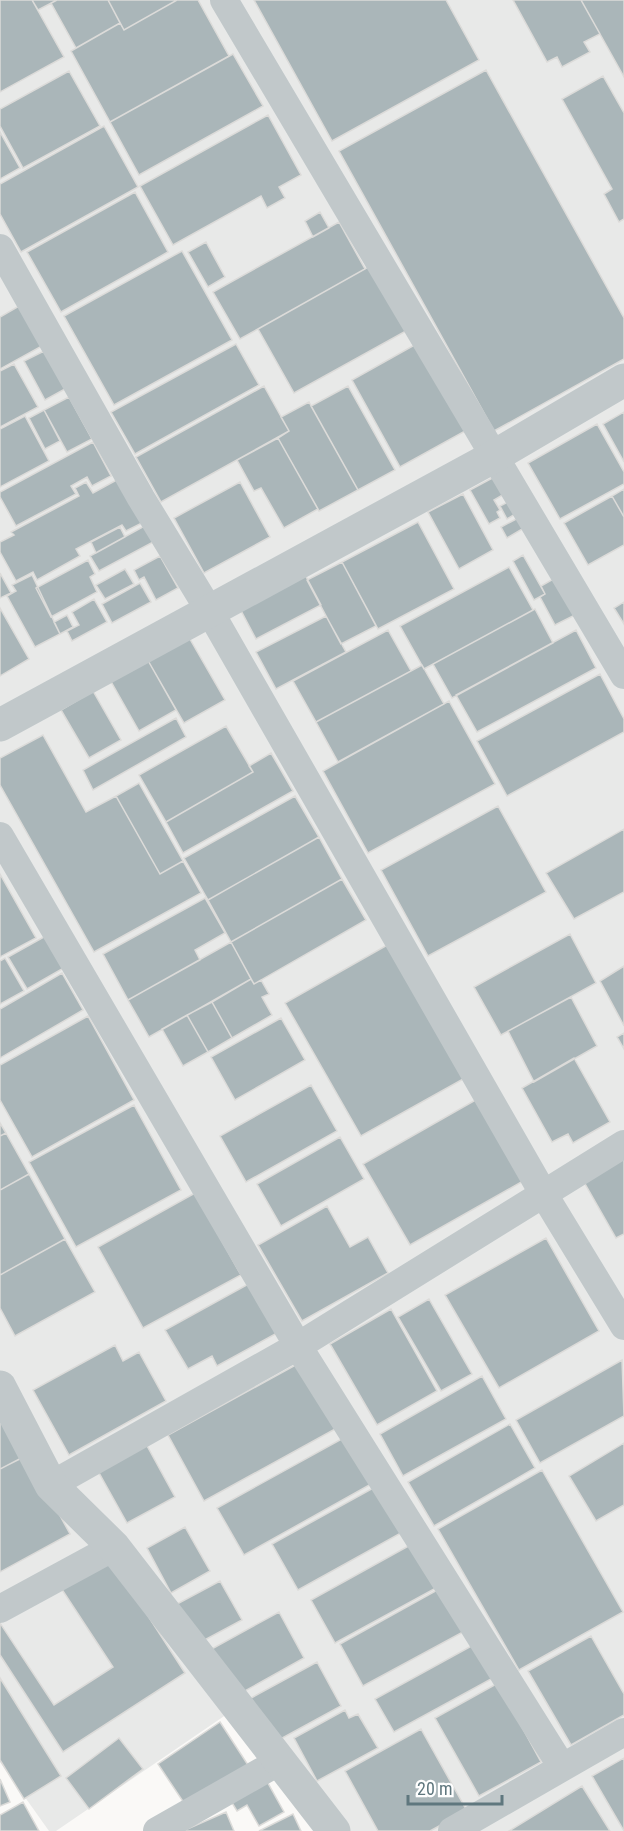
<svg xmlns="http://www.w3.org/2000/svg" width="624" height="1831" font-family="'Roboto Condensed',sans-serif">
<style>
.built{fill:#e8e9e8}
.building{fill:#aab6b9;stroke:#dcdbd9;stroke-width:1.5}
.lines{fill:none;stroke-linecap:round;stroke-linejoin:round}
.minor{stroke:#c1c8ca;stroke-width:28}
.tertiary{stroke:#c1c8ca;stroke-width:33}
</style>
<rect width="100%" height="100%" fill="#faf9f7"/>
<!-- built -->
<path class="built" d="M0,0h624v1831h-289l-102,-121 -177,121h-7l-49,-69z"/>
<!-- building -->
<path class="building" d="M0,0h32l32,57 -64,35z
M32,0h25l-19,10z
M57,0h51l12,23 -44,25 -25,-45z
M108,0h69l-53,30z
M177,0h21l31,56 -119,66 -39,-71 49,-28 4,7z
M254,0h192l33,60 -147,81z
M513,0h68l19,34 -16,8 6,10 -28,15 -5,-10 -10,5z
M581,0h43v77l-24,-43z
M233,54l30,52 -124,69 -29,-53z
M486,70l138,248v41l-130,72 -155,-280z
M69,71l31,55 -77,42 -23,-42v-17z
M603,76l21,37v106l-5,3 -15,-28 8,-5 -50,-90z
M268,115l33,60 -22,12 6,11 -18,10 -6,-12 -88,49 -33,-59z
M104,126l34,61 -117,65 -21,-38v-30z
M0,132l20,36 -20,11z
M135,192l33,60 -107,60 -34,-60z
M320,212l9,16 -16,9 -8,-16z
M339,222l26,47 -125,70 -27,-47z
M206,242l19,35 -17,10 -20,-35z
M182,251l50,89 -118,65 -50,-89z
M370,266l36,65 -112,62 -36,-64z
M19,306l23,40 -42,23v-52z
M418,343l49,87 -67,37 -48,-87z
M236,344l23,41 -124,69 -24,-42z
M44,351l21,38 -20,11 -21,-39z
M14,364l24,43 -38,20v-56z
M264,386l25,45 -128,71 -25,-45z
M348,386l47,84 -37,20 -47,-84z
M69,397l23,42 -25,13 -23,-42z
M309,402l49,88 -39,21 -41,-73 11,-7 -8,-14z
M44,410l16,31 -15,8 -16,-31z
M624,412v50l-21,-38z
M25,416l24,45 -49,26v-58z
M597,424l27,48v12l-64,35 -32,-56z
M278,438l40,71 -34,19 -23,-40 -7,3 -17,-31z
M93,442l18,34 -19,10 -5,-9 -16,9 5,8 -60,32 -16,-29v-5z
M496,476l10,17 -12,7 6,10 -3,2 3,6 -11,6 -19,-34z
M122,477l24,44 -20,10 -4,-6 -46,24 4,7 -43,24 -4,-8 -17,9 -16,-29v-10l14,-7 -3,-3 68,-36 -4,-8 11,-6 7,11z
M240,482l30,55 -66,36 -30,-55z
M624,489v28l-12,-21z
M463,494l30,56 -34,19 -31,-57z
M612,496l12,21v28l-36,20 -24,-42z
M510,501l7,12 -10,6 -7,-13z
M518,518l6,10 -17,10 -6,-11z
M418,522l36,67 -76,40 -36,-67z
M148,524l9,16 -58,31 -9,-15z
M120,527l5,10 -29,16 -5,-11z
M523,555l22,39 -11,6 -21,-39z
M160,556l18,32 -22,12 -12,-23 -5,3 -5,-10z
M88,560l7,14 -5,3 7,15 -46,25 -15,-29z
M342,562l34,64 -35,18 -34,-64z
M509,567l24,43 -109,59 -24,-43z
M125,569l9,15 -29,15 -9,-14z
M302,569l19,36 -65,34 -19,-36z
M0,573l11,20 -11,5z
M32,575l28,59 -25,13 -28,-51 9,-5 -4,-6z
M555,578l20,37 -20,10 -15,-28 5,-3 -4,-8z
M140,583l11,19 -39,21 -10,-19z
M94,599l13,23 -35,19 -5,-10 12,-6 -7,-13z
M624,602v22l-10,-16z
M0,608l29,51 -29,17z
M535,609l18,34 -101,55 -19,-34z
M67,615l6,12 -13,7 -6,-12z
M326,616l20,36 -70,37 -20,-37z
M388,630l23,41 -95,51 -23,-41z
M576,630l20,38 -119,64 -21,-37z
M187,634l38,66 -41,23 -38,-66z
M146,657l30,53 -37,21 -30,-53z
M422,665l22,39 -106,58 -22,-40z
M600,674l24,45v13l-117,64 -30,-55z
M93,691l28,49 -32,18 -28,-48z
M449,701l46,83 -127,69 -45,-82z
M176,718l10,19 -93,53 -10,-20z
M226,726l27,46 -87,50 -27,-47z
M43,735l43,77 30,-16 44,78 23,-13 18,32 -107,59 -94,-167v-27z
M271,753l22,38 -110,62 -17,-31 87,-50 -4,-6z
M139,783l44,78 -23,13 -44,-78z
M295,796l24,41 -111,63 -24,-42z
M498,806l48,86 -118,64 -47,-86z
M624,829v63l-50,27 -28,-46z
M319,837l23,42 -111,63 -23,-42z
M0,874l36,64 -36,19z
M342,879l24,41 -112,64 -23,-42z
M205,898l20,35 -30,17 5,10 -72,40 -25,-46z
M51,933l18,32 -42,24 -19,-32z
M570,934l26,49 -95,52 -27,-48z
M231,942l20,37 -102,58 -21,-37z
M389,944l76,134 -104,58 -76,-133z
M5,958l19,33 -24,13v-43z
M624,966v60l-24,-45z
M62,973l21,37 -83,48v-49z
M251,979l3,5 7,-4 8,14 -7,3 10,18 -40,23 -20,-36z
M571,997l26,49 -63,36 -26,-51z
M212,1002l20,36 -24,14 -21,-37z
M187,1015l21,37 -25,14 -21,-37z
M88,1016l46,84 -102,57 -32,-57v-35z
M281,1018l24,42 -70,40 -24,-43z
M624,1033v16l-7,-12z
M574,1058l36,64 -37,21 -5,-9 -16,8 -30,-54z
M311,1085l26,46 -91,51 -26,-46z
M479,1098l46,82 -115,65 -47,-81z
M134,1105l47,85 -105,57 -47,-85z
M0,1123l6,10 -6,3z
M6,1133l23,41 -29,16v-54z
M340,1137l24,42 -83,47 -24,-42z
M624,1159v75l-8,4 -32,-56z
M29,1174l36,65 -65,36v-85z
M195,1193l46,82 -98,53 -45,-81z
M327,1206l23,41 18,-10 20,36 -86,48 -44,-76z
M546,1238l53,93 -100,57 -54,-93z
M65,1239l30,53 -80,44 -15,-28v-33z
M252,1282l27,50 -62,34 -5,-10 -24,13 -23,-39z
M429,1299l43,75 -31,17 -43,-74z
M391,1309l46,82 -60,34 -47,-81z
M115,1345l8,16 16,-9 27,49 -97,54 -36,-65z
M622,1360l2,56 -84,47 -24,-43z
M301,1362l36,66 -133,73 -36,-66z
M482,1376l24,43 -103,57 -23,-42z
M4,1421l20,36 -24,12v-45z
M510,1424l25,44 -101,58 -26,-44z
M347,1436l26,47 -129,72 -27,-47z
M624,1443v62l-28,16 -27,-45z
M146,1444l29,53 -48,26 -29,-52z
M27,1455l43,79 -70,38v-103z
M542,1470l81,142 -104,58 -81,-141z
M375,1487l26,46 -103,57 -26,-46z
M185,1527l25,44 -39,22 -24,-45z
M412,1544l24,44 -101,55 -24,-43z
M110,1557l75,116 -122,79 -63,-97v-32l54,82 59,-38 -52,-79z
M220,1581l22,39 -43,23 -22,-39z
M439,1589l24,43 -100,54 -23,-42z
M279,1612l25,46 -70,39 -26,-46z
M591,1636l33,58v21l-53,30 -43,-74z
M475,1644l18,34 -99,54 -19,-33z
M317,1662l24,44 -66,36 -24,-44z
M0,1678l61,98 -37,23 -24,-39z
M498,1683l43,79 -62,34 -44,-78z
M345,1710l4,8 9,-4 20,34 -61,33 -23,-43z
M220,1722l28,43 -62,41 -28,-42z
M421,1729l46,82 -37,20h-52l-33,-60z
M119,1738l24,31 -54,40 -23,-31z
M624,1758v73l-32,-55z
M264,1776l20,36 -25,14 -12,-21 -10,6 -9,-15z
M0,1779l10,23 -10,4z
M582,1786l28,45h-101z
M23,1802l16,29h-39v-16z
M226,1812l8,19h-49v-1z
M293,1814l8,17h-42z"/>
<g class="lines">
<!-- minor -->
<path class="minor" d="M224,0l400,675
M0,248l141,250 68,112 334,583 81,133
M0,836l298,510 264,421
M51,1485l247,-139 326,-202
M0,1609l114,-62
M157,1831l123,-70
M452,1831l172,-99"/>
<!-- tertiary -->
<path class="tertiary" d="M0,725l493,-268 131,-77
M0,1387l51,98 63,62 220,284"/>
</g>
<!-- scale -->
<path d="M408 1795v9h94v-9" fill="none" stroke="#5f777e" stroke-width="3"/>
<text x="417" y="1795" font-size="18" fill="#5f777e" stroke="#ffffff" stroke-width="4.5" paint-order="stroke">20 m</text>
</svg>
